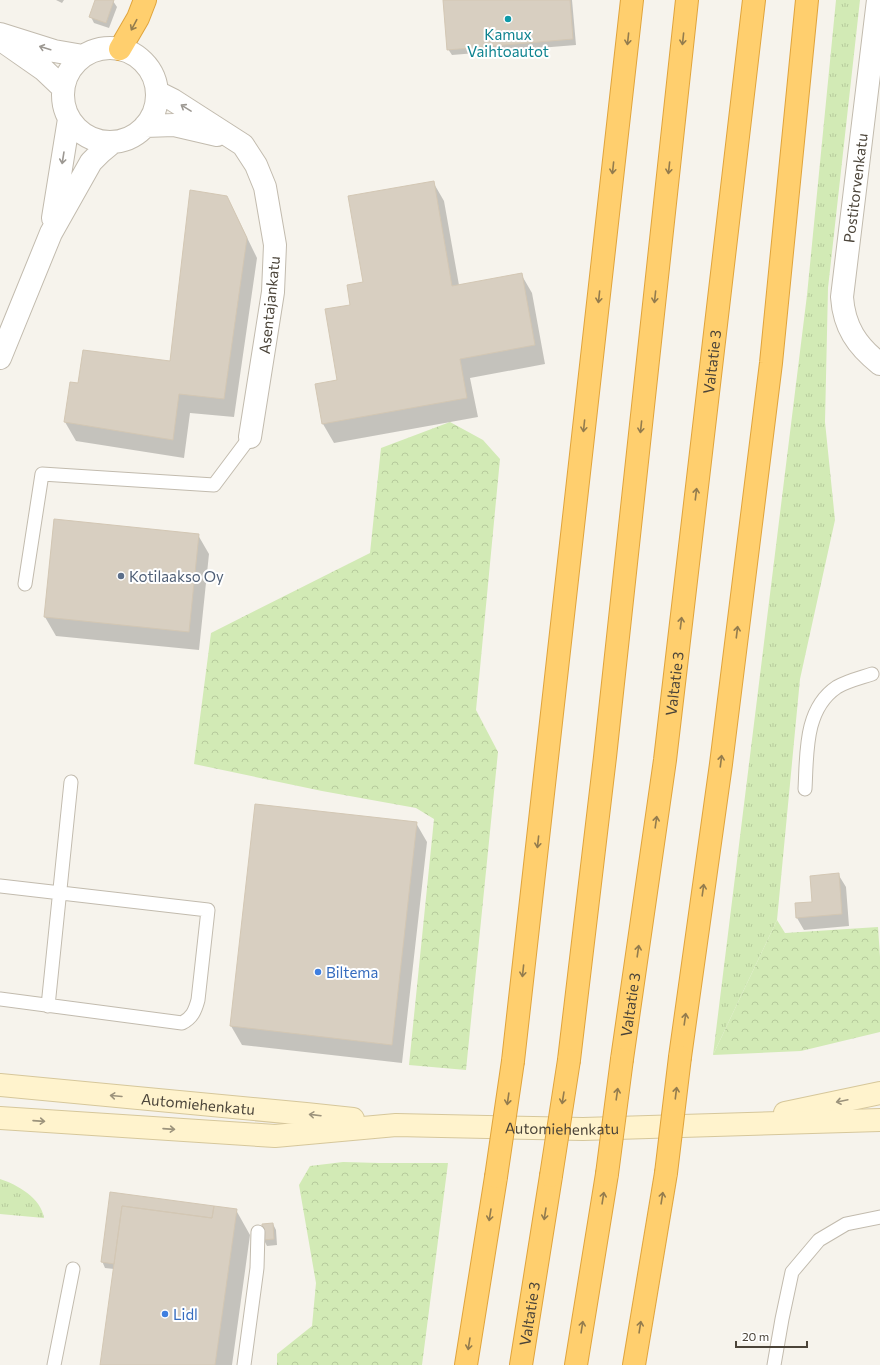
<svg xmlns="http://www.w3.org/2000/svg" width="880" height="1365" font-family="Commissioner,sans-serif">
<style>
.grass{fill:url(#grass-tufts)}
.forest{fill:url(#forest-crowns)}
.shadow{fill:#0003}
.building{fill:#d8cfc1;stroke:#d3c7b4}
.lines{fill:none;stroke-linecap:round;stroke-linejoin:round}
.service-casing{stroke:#c2bbae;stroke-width:15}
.minor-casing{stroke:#c2bbae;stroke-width:24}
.secondary-casing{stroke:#d6c79b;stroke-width:24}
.motorway-casing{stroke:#e0a43c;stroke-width:24}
.service{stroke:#fff;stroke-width:13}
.minor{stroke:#fff;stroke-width:22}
.secondary{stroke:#fff3cd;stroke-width:22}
.motorway{stroke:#ffcf6e;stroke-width:22}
.motorway-bridge-casing{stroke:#e0a43c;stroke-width:24;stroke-linecap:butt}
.motorway-bridge{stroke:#ffcf6e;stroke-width:22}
.oneway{stroke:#937c4e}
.oneway2{stroke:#9c9892}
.oneway3{stroke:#9c937c}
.culture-dot{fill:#0f9aa8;stroke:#fff;stroke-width:1.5}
.service-dot{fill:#5c6f8a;stroke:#fff;stroke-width:1.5}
.shop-dot{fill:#3f7fe0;stroke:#fff;stroke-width:1.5}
.labels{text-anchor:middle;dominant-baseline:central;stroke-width:4;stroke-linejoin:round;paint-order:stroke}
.culture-label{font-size:15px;fill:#0d838f;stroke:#fff}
.street-label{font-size:15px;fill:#4b4439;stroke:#fff}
.service-label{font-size:15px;fill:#4e5e75;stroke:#fff;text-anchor:start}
.shop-label{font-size:15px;fill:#366cbe;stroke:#fff;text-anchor:start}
</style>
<defs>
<pattern id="grass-tufts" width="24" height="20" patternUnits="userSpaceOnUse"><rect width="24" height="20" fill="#d2eab5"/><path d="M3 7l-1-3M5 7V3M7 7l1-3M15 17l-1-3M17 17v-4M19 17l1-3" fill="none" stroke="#b6ca9c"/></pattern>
<pattern id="forest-crowns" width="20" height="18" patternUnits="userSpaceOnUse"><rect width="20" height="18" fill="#d2eab5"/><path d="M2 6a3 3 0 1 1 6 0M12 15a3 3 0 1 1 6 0" fill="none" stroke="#b6ca9c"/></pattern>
</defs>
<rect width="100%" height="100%" fill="#f6f3ec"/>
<!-- grass -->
<path class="grass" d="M836,0h24l-32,288 -3,134 10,98 -35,159 -23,241 -64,135 94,-760z
M0,1179c18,6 41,19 44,39l-44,-4z"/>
<!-- forest -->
<path class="forest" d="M450,422l33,18 17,19 -24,251 22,42 -32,318 -57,-5 25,-246 -18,-11 -94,-17 -128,-27 17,-131 159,-80 11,-105z
M777,920l8,13 93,-6 2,30v75l-79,19 -88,4z
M343,1162l36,1h69l-26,202h-145v-11l35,-28 4,-43 -17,-98 11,-19z"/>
<!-- shadow -->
<path class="shadow" d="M56,0h8l-2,3z
M96,0h15l2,1 4,6 -8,21 -15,-5 -3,-6z
M444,0h128l4,45 -124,10 -4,-6z
M433,182l11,19 15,84 62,-11 11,19 13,71 -75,14 8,39 -144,26 -11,-19 16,-43 12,-76 14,-22z
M226,197l11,20 20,41 -23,159 -44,-4 -6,45 -108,-17 -11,-19 13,-38 92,-22z
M54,520l144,15 11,19 -10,96 -143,-14 -11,-19z
M256,805l160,18 11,19 -25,221 -160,-18 -11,-19z
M838,874l8,13 3,39 -45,4 -7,-12 17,-15z
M236,1210l14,25 -18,130h-131l13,-96 -9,-1 -3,-7z
M273,1224l3,6 1,15 -10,1 -3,-6z"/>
<!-- building -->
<path class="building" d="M95,0h19l-8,23 -17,-6z
M443,0h127l3,39 -126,11z
M434,181l18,105 70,-13 13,72 -75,14 7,39 -145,26 -7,-40 22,-4 -12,-71 25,-4 -3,-20 16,-3 -15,-86z
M190,190l37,6 20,42 -23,161 -45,-5 -6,46 -109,-18 6,-40 8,1 5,-33 87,11z
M54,519l145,15 -10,98 -145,-15z
M255,804l162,18 -25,223 -162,-19z
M839,873l3,41 -46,4 -1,-15 17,-1 -2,-26z
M110,1192l104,14 -2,12 -90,-12 -8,58 -13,-2z
M122,1206l90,12 2,-12 23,3 -22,156h-115z
M273,1223l1,16 -11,1 -1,-16z"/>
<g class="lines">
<!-- service casing -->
<g class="service-casing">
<path id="service" d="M25,584l17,-110 172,11 36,-48
M805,789c2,-35 -1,-80 32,-102 10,-6 23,-9 35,-13
M0,886l208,24 -10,90c-3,11 -6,18 -16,23l-182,-24
M48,1006l23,-224
M54,1365l19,-96
M244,1365l13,-97 1,-36
M774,1365l8,-46 10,-47 27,-32 27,-16 34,-7"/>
</g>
<!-- minor casing -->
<g class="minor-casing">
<path id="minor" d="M878,0l-36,297c2,30 15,49 38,67
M0,34l54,17 29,5
M4,42l40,28 19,18
M63 95a47 47 0 1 1 94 0a47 47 0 1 1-94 0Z
M157,92l16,8 70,45 13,20 9,22 10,58 -2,47 -23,145
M145,126l29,-1 43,10
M53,218l16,-99
M0,358l51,-125 40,-71 10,-10 12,-10"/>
</g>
<!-- secondary casing -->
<g class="secondary-casing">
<g id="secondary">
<path id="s1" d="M0,1085l306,29 47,5"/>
<path d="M785,1113l95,-20"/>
<path id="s2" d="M0,1118l275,18 121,-11 187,4 297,-9"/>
</g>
</g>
<!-- motorway casing -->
<g class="motorway-casing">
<g id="motorway">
<path d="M120,49l18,-31 7,-18"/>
<path d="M680,1057l41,-293 50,-401 36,-363"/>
<path id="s3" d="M622,1059l43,-299 89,-760"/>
<path d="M569,1060l36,-303 82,-757"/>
<path d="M513,1061l119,-1061"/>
<path d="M466,1365l30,-188"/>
<path id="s4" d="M521,1365l30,-189"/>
<path d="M576,1365l31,-191"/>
<path d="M634,1365l32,-192"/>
</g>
</g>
<!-- service -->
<use href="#service" class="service"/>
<!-- minor -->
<use href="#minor" class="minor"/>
<!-- secondary -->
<use href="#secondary" class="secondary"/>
<!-- motorway -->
<use href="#motorway" class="motorway"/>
<!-- motorway-bridge casing -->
<g class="motorway-bridge-casing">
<path id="motorway-bridge" d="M666,1173l14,-116
M607,1174l15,-115
M551,1176l18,-116
M496,1177l17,-116"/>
</g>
<!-- motorway-bridge -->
<use href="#motorway-bridge" class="motorway-bridge"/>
</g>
<!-- one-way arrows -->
<defs><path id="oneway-shaft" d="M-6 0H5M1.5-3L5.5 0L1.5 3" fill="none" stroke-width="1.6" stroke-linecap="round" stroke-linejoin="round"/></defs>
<g class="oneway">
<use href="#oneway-shaft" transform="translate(134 25) rotate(118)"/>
<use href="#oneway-shaft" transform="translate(628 39) rotate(96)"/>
<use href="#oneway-shaft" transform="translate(683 39) rotate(96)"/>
<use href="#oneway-shaft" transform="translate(613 168) rotate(96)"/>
<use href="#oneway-shaft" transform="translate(669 168) rotate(96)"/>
<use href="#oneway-shaft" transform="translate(599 297) rotate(96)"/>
<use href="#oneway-shaft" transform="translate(655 297) rotate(96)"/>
<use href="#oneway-shaft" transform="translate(584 426) rotate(96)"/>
<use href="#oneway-shaft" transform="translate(641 427) rotate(96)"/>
<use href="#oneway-shaft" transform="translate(696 494) rotate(-83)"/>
<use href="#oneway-shaft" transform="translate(681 623) rotate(-83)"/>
<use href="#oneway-shaft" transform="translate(737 632) rotate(-83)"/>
<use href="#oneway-shaft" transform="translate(721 761) rotate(-83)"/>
<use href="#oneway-shaft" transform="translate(656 822) rotate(-82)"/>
<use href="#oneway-shaft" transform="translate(538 842) rotate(96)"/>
<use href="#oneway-shaft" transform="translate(703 890) rotate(-82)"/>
<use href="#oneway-shaft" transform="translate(638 951) rotate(-82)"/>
<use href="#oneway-shaft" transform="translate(523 971) rotate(96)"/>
<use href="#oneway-shaft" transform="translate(685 1019) rotate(-82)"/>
<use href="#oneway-shaft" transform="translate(676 1093) rotate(-83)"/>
<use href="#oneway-shaft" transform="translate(617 1094) rotate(-82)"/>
<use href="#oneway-shaft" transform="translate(563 1098) rotate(99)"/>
<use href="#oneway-shaft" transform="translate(508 1099) rotate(98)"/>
<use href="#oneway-shaft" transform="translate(603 1198) rotate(-81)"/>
<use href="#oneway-shaft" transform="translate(662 1198) rotate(-81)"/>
<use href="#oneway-shaft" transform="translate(545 1214) rotate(99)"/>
<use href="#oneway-shaft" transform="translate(490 1215) rotate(99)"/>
<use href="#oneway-shaft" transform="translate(582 1327) rotate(-81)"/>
<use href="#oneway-shaft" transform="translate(640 1327) rotate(-81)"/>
<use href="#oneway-shaft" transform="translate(469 1344) rotate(99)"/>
</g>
<g class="oneway2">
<use href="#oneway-shaft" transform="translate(45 48) rotate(-163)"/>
<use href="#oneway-shaft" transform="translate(186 108) rotate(-148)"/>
<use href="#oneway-shaft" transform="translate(63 158) rotate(99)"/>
</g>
<g class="oneway3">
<use href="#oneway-shaft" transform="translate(116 1096) rotate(-175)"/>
<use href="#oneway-shaft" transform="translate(842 1101) rotate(168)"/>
<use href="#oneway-shaft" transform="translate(315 1115) rotate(-173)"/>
<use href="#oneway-shaft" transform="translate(39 1121) rotate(4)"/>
<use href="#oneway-shaft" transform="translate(169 1129) rotate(4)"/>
</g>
<!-- markers -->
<circle class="culture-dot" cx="508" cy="19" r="4"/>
<circle class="service-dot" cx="121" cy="576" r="4"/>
<g class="shop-dot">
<circle cx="318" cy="972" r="4"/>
<circle cx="165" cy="1314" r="4"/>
</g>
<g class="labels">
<!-- culture labels -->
<g class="culture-label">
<text x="508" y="34">Kamux<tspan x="508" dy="17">Vaihtoautot</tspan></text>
</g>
<!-- street labels -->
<g class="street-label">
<text transform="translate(855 188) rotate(-83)">Postitorvenkatu</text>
<text transform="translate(269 305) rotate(-84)">Asentajankatu</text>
<text stroke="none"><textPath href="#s3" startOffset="703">Valtatie 3</textPath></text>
<text stroke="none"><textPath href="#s3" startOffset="379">Valtatie 3</textPath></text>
<text stroke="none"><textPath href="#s3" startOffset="55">Valtatie 3</textPath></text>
<text stroke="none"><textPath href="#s1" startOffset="199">Automiehenkatu</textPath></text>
<text stroke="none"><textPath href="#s2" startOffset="563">Automiehenkatu</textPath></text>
<text stroke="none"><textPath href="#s4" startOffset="52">Valtatie 3</textPath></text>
</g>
<!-- service labels -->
<g class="service-label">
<text x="129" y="576">Kotilaakso Oy</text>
</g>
<!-- shop labels -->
<g class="shop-label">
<text x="326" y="972">Biltema</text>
<text x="173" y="1314">Lidl</text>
</g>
</g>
<!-- scale -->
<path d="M736 1341v6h71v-6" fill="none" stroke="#4b4439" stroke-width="2"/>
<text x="742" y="1341" font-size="12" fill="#4b4439" stroke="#ffffff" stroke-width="3" paint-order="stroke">20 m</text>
</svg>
